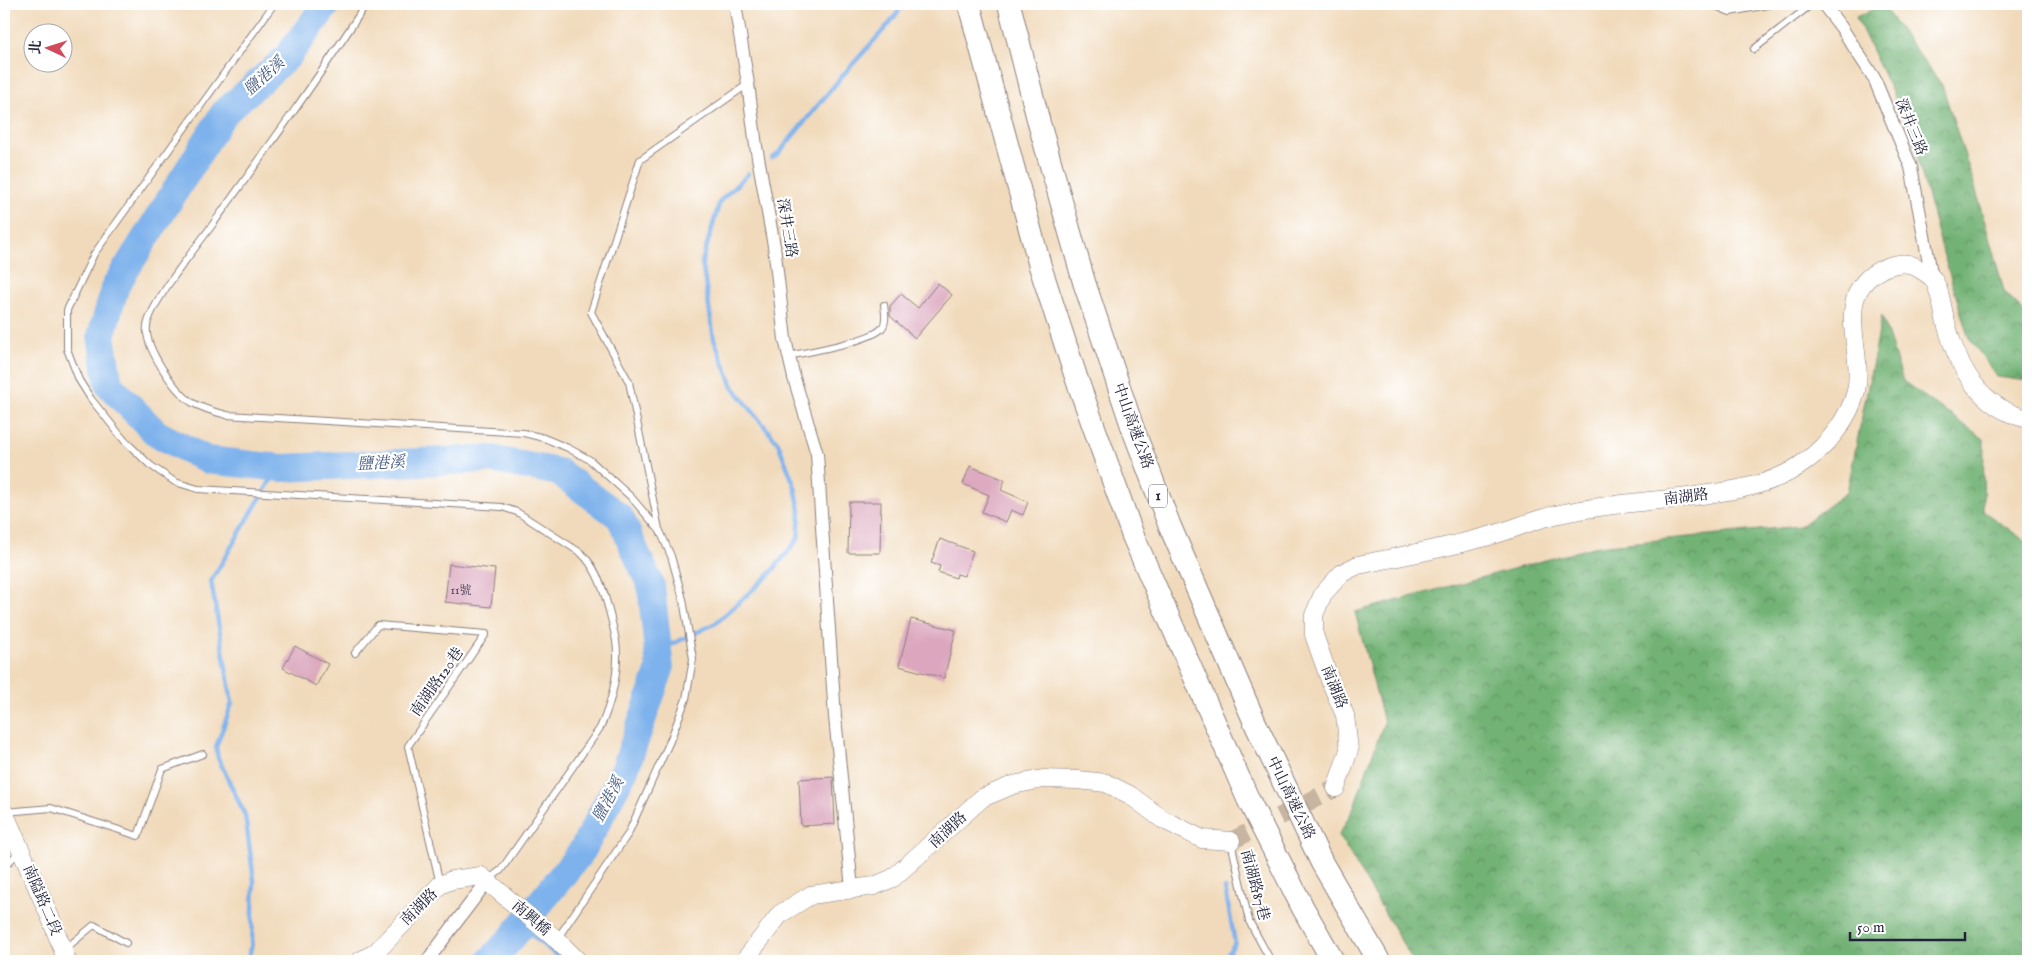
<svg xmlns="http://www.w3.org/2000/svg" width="2032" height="965" font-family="'IM FELL English','Noto Serif TC',serif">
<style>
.forest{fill:url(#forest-crowns);stroke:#4a6a58}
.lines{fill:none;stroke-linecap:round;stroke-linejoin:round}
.stream{stroke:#7eb2ec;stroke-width:4.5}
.river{stroke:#7eb2ec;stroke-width:28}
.building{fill:#dca7be}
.secondary-tunnel{stroke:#c8b5a1;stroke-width:18;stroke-dasharray:18 9;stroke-linecap:butt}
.lane-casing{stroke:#8a7e7b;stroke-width:8}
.street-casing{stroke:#8a7e7b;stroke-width:14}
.secondary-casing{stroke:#8a7e7b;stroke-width:19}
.highway-casing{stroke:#8a7e7b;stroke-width:24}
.lane{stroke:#fff;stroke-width:6}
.street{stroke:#fff;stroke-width:12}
.secondary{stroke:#fff;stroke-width:18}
.highway{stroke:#fff;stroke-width:22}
.labels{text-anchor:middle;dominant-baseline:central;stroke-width:4.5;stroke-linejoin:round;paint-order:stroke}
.number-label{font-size:12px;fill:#50435c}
.shield{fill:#fff;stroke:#646476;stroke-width:1}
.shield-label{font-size:14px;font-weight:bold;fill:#22223b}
.street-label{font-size:15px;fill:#22223b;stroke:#fff}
.water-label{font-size:16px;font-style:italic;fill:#475c82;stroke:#fff}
</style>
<defs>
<pattern id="forest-crowns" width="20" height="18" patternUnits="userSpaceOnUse" patternTransform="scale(1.25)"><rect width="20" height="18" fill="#72b274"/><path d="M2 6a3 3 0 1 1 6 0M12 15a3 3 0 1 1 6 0" fill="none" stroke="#5d9060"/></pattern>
</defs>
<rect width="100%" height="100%" fill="#fff"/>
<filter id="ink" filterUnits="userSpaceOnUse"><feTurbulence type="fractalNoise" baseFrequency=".02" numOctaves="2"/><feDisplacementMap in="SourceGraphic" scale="10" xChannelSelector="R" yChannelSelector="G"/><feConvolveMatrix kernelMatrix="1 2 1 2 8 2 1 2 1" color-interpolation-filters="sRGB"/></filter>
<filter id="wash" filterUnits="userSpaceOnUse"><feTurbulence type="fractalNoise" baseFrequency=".0096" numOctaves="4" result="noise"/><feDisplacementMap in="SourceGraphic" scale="20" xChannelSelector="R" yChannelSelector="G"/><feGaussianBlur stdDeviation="1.12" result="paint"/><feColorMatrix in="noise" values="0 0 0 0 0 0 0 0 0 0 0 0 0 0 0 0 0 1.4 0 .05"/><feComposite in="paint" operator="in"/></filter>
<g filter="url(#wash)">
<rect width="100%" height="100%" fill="#f1dabb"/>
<!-- forest -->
<path class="forest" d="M1882,5l60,80 33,102 29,104 24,26v64l-31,-4 -29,-41 -24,-80 -35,-128 -53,-111z
M1882,316l21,65 81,58 -1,72 45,32v418h-615l-74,-126 14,-26 31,-87 -29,-110 242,-66 203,-20 47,-34z"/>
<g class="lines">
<!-- stream -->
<path class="stream" d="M772,158l6,-4 65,-79 46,-51 15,-20
M658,651l58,-28 54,-49 28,-35 2,-28 -5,-24 -17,-44 -45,-56 -19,-48 -12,-77 18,-61 28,-27
M521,926l42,35
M248,961l4,-18 2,-63 -9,-65 -27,-57 -2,-11 16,-44 -21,-122 67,-113
M1223,961l12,-18 -10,-55"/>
<!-- river -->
<path class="river" d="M327,4l-40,53 -63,56 -108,172 -15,51 8,49 47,48 51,27 75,8 208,-9 69,13 61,45 31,69 9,83 -35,100 -43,82 -72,89 -20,21"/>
</g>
<g id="blocks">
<!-- building -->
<path class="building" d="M938,283l14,12 -37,43 -25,-22v-10l11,-12 17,14z
M970,466l35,14 -4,10 27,12 -5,13 -12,-5 -5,12 -24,-10 7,-17 -26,-11z
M849,502h32l-1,51h-32z
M940,539l33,12 -9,25 -7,-2 -1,4 -18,-6 2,-6 -9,-3z
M449,564l46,5 -4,38 -46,-5z
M911,619l45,11 -12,48 -45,-12z
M295,646l33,18 -12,22 -33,-18z
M833,777l2,47 -34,2 -2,-47z"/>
</g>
</g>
<g filter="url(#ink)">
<use href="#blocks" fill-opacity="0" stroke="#8a7e7b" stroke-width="1"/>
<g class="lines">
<!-- secondary-tunnel -->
<path class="secondary-tunnel" d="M1231,841l105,-53"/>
<!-- lane casing -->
<g class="lane-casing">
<path id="lane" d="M274,4l-180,250 -27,56v39l12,31 12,19 33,41 26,25 25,17 23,7 304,18 15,5 64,41c15,14 22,34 27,54 3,11 6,23 8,34 4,28 -4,61 -16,87l-99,142 -13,10
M366,4c-48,75 -101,148 -153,220 -16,22 -62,78 -66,102 -3,21 27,64 44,76 12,7 23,10 36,13l297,18 20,5 24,10 22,12 41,37 29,34 11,25 12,43 10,60 -7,40 -16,42 -42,93 -71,105
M1711,4l19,8 42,-8
M1754,49l58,-45
M788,356c19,-4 84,-15 94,-28 5,-6 3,-16 2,-23
M659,529l-30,-147 -38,-70 49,-152 108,-76
M355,653l23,-28 108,9 -78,112 32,138
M5,812l46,-4 87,28 24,-67 41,-15
M1231,842l18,79 22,40
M4,867l15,-15
M65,949l29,-24 32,18"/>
</g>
<!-- street casing -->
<g class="street-casing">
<path id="street" d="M735,4l13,80 8,62 18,100 11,93 9,39 23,76 18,263 17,172
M1823,4l18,23 33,51 37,89 21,111
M427,961l61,-81"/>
</g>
<!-- secondary casing -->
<g class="secondary-casing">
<path id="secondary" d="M1336,788l13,-38 -4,-35 -14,-32 -17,-48v-20l9,-21 19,-21 16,-8c44,-9 88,-17 131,-29 22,-6 44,-16 66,-21 43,-10 89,-13 133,-18 41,-6 85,-10 118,-36 22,-16 44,-44 50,-70 9,-41 -24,-93 22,-120 8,-5 22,-9 31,-7 6,2 20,10 24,15 8,12 9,30 13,44 12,45 34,85 82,96
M4,812l47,107 16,42
M360,961l15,-8 65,-68 12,-5 29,-4 76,64 21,21
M744,961l36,-47 31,-19 63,-9 19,-8 89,-80 31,-13 30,-6 35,1 28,3 24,12 32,24 40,20 29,2"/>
</g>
<!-- highway casing -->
<g class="highway-casing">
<path id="highway" d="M969,4l71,262 36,111 57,159 115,263 55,109 30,53
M1009,4l30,119 45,159 49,147 36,95 87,201 66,138 57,98"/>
</g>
<!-- lane -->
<use href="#lane" class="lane"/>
<!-- street -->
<use href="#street" class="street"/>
<!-- secondary -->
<use href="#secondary" class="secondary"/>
<!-- highway -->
<use href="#highway" class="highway"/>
</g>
</g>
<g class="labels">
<!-- number labels -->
<g class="number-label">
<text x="461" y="590">11號</text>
</g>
<!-- shield labels -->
<rect class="shield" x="1149" y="484.5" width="18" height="23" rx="4"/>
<g class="shield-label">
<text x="1158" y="496">1</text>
</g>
<!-- street labels -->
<g class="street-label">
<text transform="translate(1911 127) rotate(68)">深井三路</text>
<text transform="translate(787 228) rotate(81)">深井三路</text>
<text transform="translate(1133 426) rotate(70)">中山高速公路</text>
<text transform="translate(1686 497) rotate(-7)">南湖路</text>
<text transform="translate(437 682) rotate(-55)">南湖路120巷</text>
<text transform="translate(1334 687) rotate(68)">南湖路</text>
<text transform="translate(1291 798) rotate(64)">中山高速公路</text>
<text transform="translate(948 830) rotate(-43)">南湖路</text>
<text transform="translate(1255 885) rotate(75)">南湖路87巷</text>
<text transform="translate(42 900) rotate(67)">南隘路二段</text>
<text transform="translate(419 907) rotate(-45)">南湖路</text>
<text transform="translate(531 918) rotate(41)">南興橋</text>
</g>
<!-- water labels -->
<g class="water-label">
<text transform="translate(265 77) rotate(-42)">鹽港溪</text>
<text transform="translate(381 464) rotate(-3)">鹽港溪</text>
<text transform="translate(609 800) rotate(-62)">鹽港溪</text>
</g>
</g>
<!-- margin -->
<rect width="2032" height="965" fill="none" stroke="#fff" stroke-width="20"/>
<!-- north arrow -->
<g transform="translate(48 48) rotate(274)"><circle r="24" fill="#ffffff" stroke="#a7a7b1"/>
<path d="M0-4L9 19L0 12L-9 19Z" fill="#d1495b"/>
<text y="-8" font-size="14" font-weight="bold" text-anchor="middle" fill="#22223b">北</text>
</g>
<!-- scale -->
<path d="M1850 932v8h115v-8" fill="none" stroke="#22223b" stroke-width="2.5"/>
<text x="1857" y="932" font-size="15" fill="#22223b" stroke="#ffffff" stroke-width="4" paint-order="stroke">50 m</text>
</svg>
